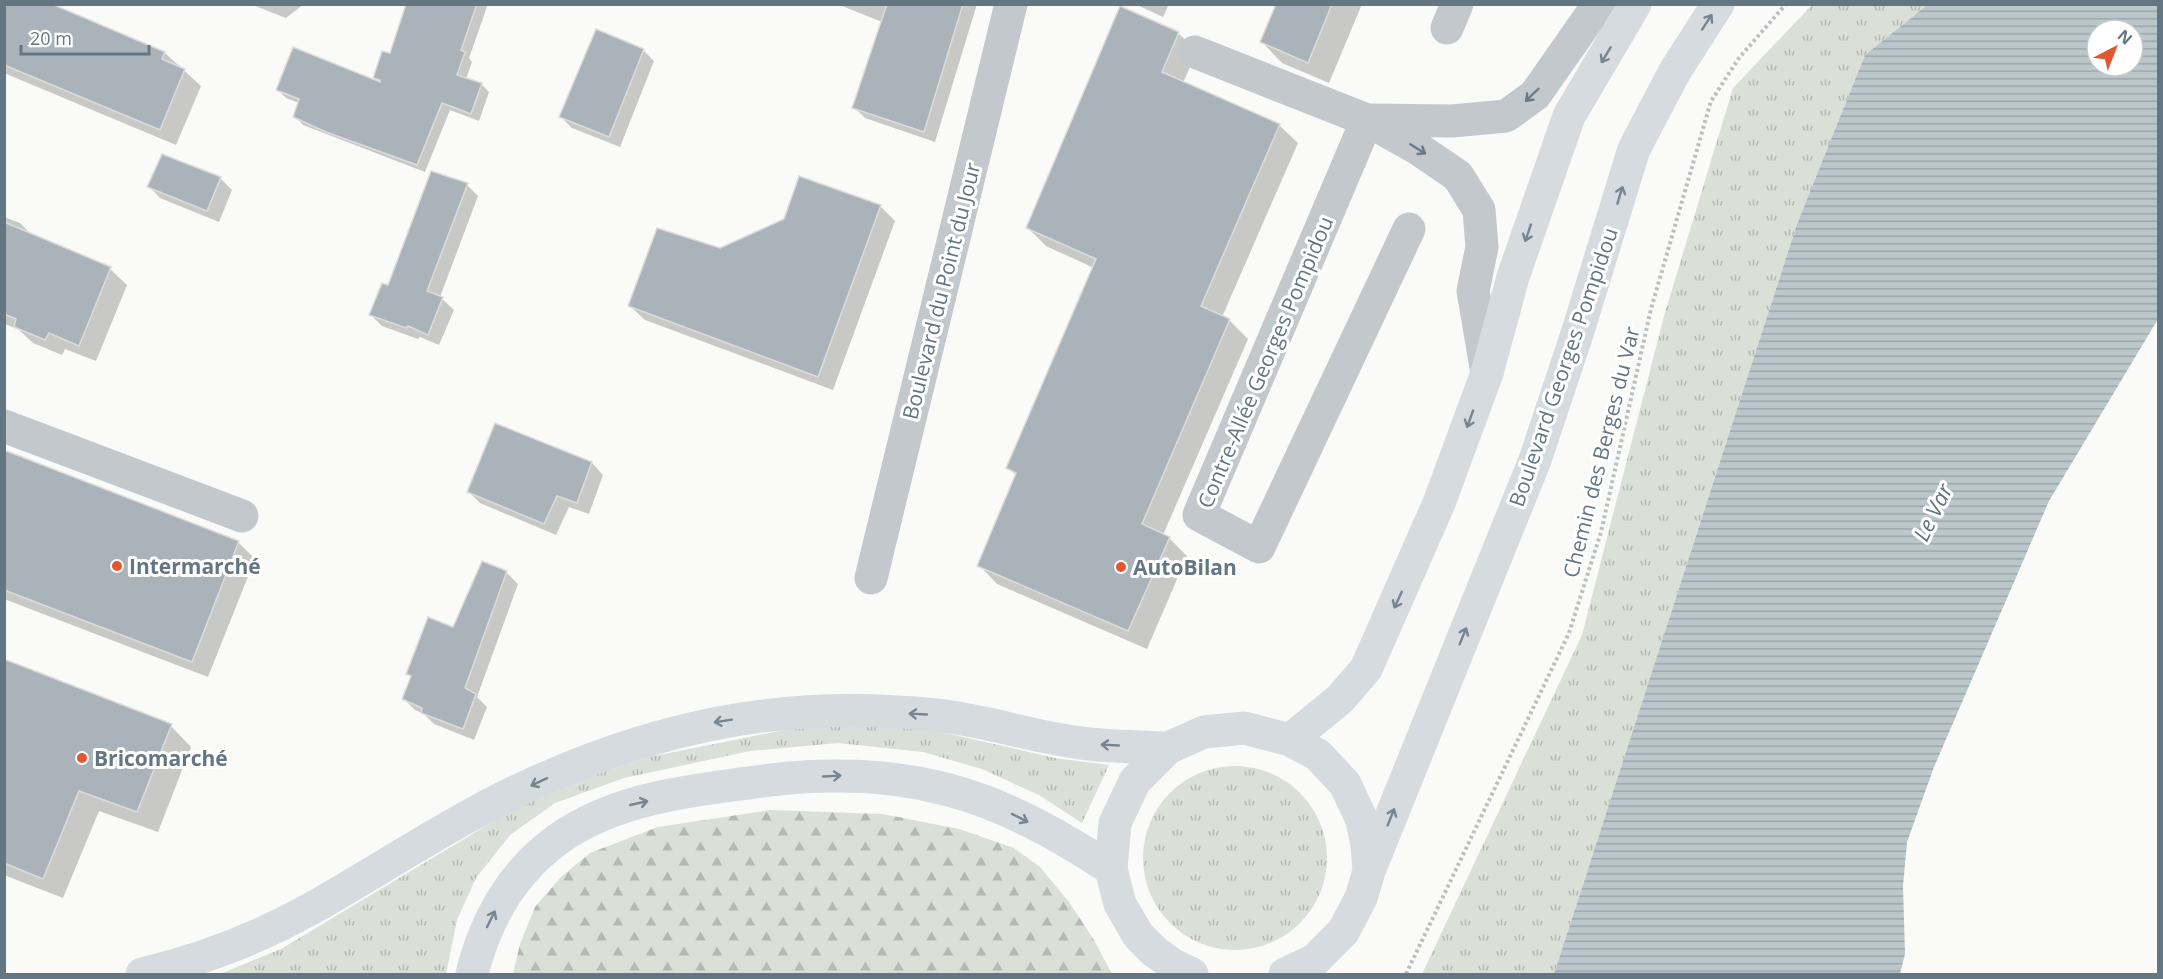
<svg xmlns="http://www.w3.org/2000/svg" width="2163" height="979" font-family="'Open Sans',sans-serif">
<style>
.grass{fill:url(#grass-tufts)}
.forest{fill:url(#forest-firs)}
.water{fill:url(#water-rules);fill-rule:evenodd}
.shadow{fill:#0003}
.building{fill:#aab3b9;stroke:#dcdcda;stroke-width:1.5}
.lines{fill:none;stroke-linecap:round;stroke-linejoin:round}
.path{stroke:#bbbfc2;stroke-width:4;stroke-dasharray:3 3;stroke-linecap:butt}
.minor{stroke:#c3c8cc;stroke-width:33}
.major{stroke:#d6dbdf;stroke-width:33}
.highway{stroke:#d6dbdf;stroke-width:33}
.oneway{stroke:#768591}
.oneway2{stroke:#6a7a87}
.poi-dot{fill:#e4572e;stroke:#fff;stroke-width:2}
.labels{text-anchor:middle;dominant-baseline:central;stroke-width:6;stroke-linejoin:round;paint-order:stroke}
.street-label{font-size:21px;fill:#657683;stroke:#fff}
.poi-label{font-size:21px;font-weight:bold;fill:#657683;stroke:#fff;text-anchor:start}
.water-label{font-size:22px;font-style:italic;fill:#60757c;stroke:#fff}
</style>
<defs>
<pattern id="grass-tufts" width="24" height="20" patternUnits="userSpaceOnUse" patternTransform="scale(1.5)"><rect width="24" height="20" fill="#dadfd7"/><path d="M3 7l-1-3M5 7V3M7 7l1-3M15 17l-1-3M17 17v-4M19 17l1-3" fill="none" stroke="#b4b9b4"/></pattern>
<pattern id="forest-firs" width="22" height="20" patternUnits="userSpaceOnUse" patternTransform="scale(1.5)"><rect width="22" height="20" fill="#dadfd7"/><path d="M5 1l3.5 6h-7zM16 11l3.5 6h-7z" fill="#b4b9b4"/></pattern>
<pattern id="water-rules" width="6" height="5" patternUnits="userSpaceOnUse" patternTransform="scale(1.5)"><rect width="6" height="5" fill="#bbc7cb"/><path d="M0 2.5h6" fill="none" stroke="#9ca6aa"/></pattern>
</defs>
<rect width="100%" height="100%" fill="#fafaf8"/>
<!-- grass -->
<path class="grass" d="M1812,5h115l-62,50 -68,169 -243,750h-132l160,-339 82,-319 69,-228z
M841,722l83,6 131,30 54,7 -27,58 -43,-28 -57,-26 -59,-17 -85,-9 -88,8 -126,27 -69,25 -45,32 -34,43 -19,42 -11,54h-226l61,-25 235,-141 72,-31 61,-20 130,-26z
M1143 858a92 92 0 1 1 184 0a92 92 0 1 1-184 0Z"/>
<!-- forest -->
<path class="forest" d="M771,810l112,4 76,15 55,19 26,19 29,35 25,38 18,34h-599l7,-30 15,-37 26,-30 29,-24 68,-26z"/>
<!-- water -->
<path class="water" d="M1927,5h231v314l-109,182 -115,266 -27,75 -4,44 2,68 -5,20h-346l243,-750 68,-169zM2097,30h36v36h-36z"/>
<!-- shadow -->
<path class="shadow" d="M4,4l161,49 36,33 -25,59 -172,-72z
M250,4h54l-18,14z
M408,4h80l-19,54 3,4 -6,17 15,5 8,8 -10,29 -29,-11 -25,62 -122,-47 -8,-9 4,-13 -13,-5 -8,-8 104,-6 -7,-7 16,-22z
M837,4h140l-42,138 -70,-24 -11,-11 28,-85z
M1135,4h34l-6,13z
M1278,4h84l-33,79 -47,-20 -20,-21z
M1178,33l19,18 -14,32 96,42 19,18 -76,174 7,3 19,19 -85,196 6,3 18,18 -40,93 -150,-65 -18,-19 38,-89 -9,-8 86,-200 -48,-22 -18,-18z
M643,50l11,11 -34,86 -48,-19 -11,-11z
M220,178l12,12 -13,32 -59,-24 -11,-12z
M467,185l11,11 -38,101 14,13 -15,35 -19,-8 -2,2 -36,-13 -11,-11 18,-28z
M880,206l15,15 -62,169 -188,-70 -15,-14 90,-56z
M4,217l16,6 11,11 79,35 17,16 -31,76 -31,-12 -3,6 -29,-12 -15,-14 -14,-5z
M4,451l235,92 16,16 -47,118 -204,-78z
M592,463l11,12 -14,39 -20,-7 -13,28 -76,-32 -11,-11z
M506,572l12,12 -41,113 10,10 -13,33 -40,-16 -10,-10 -9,-4 -11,-11 8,-22 -4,-3z
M4,660l167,66 20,21 -33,85 -59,-21 -36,87 -59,-23z"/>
<!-- building -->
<path class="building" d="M4,4h48l113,48 -3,7 23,10 -25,61 -156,-65z
M406,4h71l-16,46 4,2 -8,23 25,8 -11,31 -29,-11 -25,62 -91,-33 -33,-15 6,-18 -23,-9 17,-43 87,35v-2l-7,-2 9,-27 8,2z
M887,4h76l-39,128 -72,-24z
M1276,4h56l-24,59 -48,-21z
M1120,6l59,26 -17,40 118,52 -79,182 29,13 -88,205 28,13 -42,94 -151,-65 39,-93 -10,-5 90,-209 -70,-31z
M596,29l48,20 -35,88 -50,-20z
M162,154l59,23 -14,34 -60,-24z
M431,171l37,12 -41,108 16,6 -15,38 -20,-9 -2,2 -37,-13 13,-32 6,2z
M799,176l82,29 -63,172 -190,-71 29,-78 63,20 64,-29z
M4,222l107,45 -32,79 -30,-13 -4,7 -31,-13 2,-8 -12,-5z
M495,423l97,39 -15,41 -20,-7 -13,28 -77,-32z
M4,450l235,91 -47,121 -188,-72z
M482,561l25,10 -42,117 11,6 -13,35 -42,-16 1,-5 -20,-9 9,-23 -5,-2 22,-57 25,10z
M4,659l168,65 -35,88 -58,-21 -36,88 -39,-16z"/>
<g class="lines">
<!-- path -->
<path class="path" d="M1406,974l163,-341 32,-101 50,-223 60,-208 28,-43 47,-54"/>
<!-- minor -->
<path class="minor" d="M1447,28l10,-24
M1195,52l172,68 50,28 41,28 21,34 3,37 -9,44 14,82
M1367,120l-168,395 60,32 150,-318
M1370,120l82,1 54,-5 29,-21 56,-80 20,-11
M4,426l238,90
M871,578l140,-574"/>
<!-- major -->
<path class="major" d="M1290,740l50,-41 26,-30 73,-166 48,-130 26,-96 56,-161 66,-112
M1369,871l166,-411 42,-126 57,-185 41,-78 43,-67
M1192,974l-19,-9 -19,-14 -16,-16 -18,-31 -9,-35 4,-46 20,-42 33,-33 36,-16 40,-4 46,12 28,15 27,29 17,36 5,25 2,26 -8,27 -18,34 -28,28 -30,14"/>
<!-- highway -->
<path class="highway" d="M142,974c59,-14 119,-37 172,-67 76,-43 149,-93 229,-128 130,-57 251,-79 393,-64 49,5 96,22 145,28 29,4 58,4 87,5
M472,974c13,-53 40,-101 85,-134 51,-37 115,-47 176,-55 36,-5 72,-10 108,-9 36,0 74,5 108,14 58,15 113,47 162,79"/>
</g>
<!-- one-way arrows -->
<defs><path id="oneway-shaft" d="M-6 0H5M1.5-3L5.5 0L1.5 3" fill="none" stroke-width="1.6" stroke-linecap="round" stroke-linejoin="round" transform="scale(1.5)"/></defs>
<g class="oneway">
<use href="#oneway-shaft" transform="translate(1707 22) rotate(-57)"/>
<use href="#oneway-shaft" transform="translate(1606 55) rotate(121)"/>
<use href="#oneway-shaft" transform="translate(1620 195) rotate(-73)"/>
<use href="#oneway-shaft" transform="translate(1528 233) rotate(109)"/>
<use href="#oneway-shaft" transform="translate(1470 419) rotate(110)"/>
<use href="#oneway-shaft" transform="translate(1398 600) rotate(115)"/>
<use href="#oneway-shaft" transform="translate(1463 636) rotate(-68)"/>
<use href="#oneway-shaft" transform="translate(918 714) rotate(-177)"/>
<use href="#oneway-shaft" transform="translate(723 721) rotate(171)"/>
<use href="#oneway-shaft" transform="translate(1110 745) rotate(-177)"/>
<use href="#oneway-shaft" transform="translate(832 776) rotate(-3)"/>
<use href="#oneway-shaft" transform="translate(539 782) rotate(155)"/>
<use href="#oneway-shaft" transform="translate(639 803) rotate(-13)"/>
<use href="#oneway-shaft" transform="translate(1391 817) rotate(-68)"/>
<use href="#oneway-shaft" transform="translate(1020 818) rotate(27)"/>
<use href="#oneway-shaft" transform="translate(491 919) rotate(-64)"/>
</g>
<g class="oneway2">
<use href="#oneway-shaft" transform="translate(1532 95) rotate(136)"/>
<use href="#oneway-shaft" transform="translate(1418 149) rotate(32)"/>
</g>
<!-- markers -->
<g class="poi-dot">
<circle cx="117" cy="566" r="6"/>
<circle cx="1121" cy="567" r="6"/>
<circle cx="82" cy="758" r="6"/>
</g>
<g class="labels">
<!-- street labels -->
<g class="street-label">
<text transform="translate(941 291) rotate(-76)">Boulevard du Point du Jour</text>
<text transform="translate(1265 362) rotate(-67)">Contre-Allée Georges Pompidou</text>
<text transform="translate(1563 367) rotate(-71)">Boulevard Georges Pompidou</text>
<text transform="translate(1601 452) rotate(-76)">Chemin des Berges du Var</text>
</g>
<!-- poi labels -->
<g class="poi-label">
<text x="129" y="566">Intermarché</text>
<text x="1133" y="567">AutoBilan</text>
<text x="94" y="758">Bricomarché</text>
</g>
<!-- water labels -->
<g class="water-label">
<text transform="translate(1932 512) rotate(-64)">Le Var</text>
</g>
</g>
<!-- border -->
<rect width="2163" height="979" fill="none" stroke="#657683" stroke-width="12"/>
<!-- north arrow -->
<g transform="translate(2115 48) rotate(42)"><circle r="28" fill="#ffffff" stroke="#c1c8cd" stroke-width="1.5"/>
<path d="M0-4.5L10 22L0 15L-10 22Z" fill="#e4572e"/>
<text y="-9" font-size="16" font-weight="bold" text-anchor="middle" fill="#657683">N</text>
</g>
<!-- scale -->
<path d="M21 45v9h128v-9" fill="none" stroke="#657683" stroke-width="3"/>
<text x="30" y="45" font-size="18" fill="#657683" stroke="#ffffff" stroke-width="4.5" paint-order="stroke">20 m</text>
</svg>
